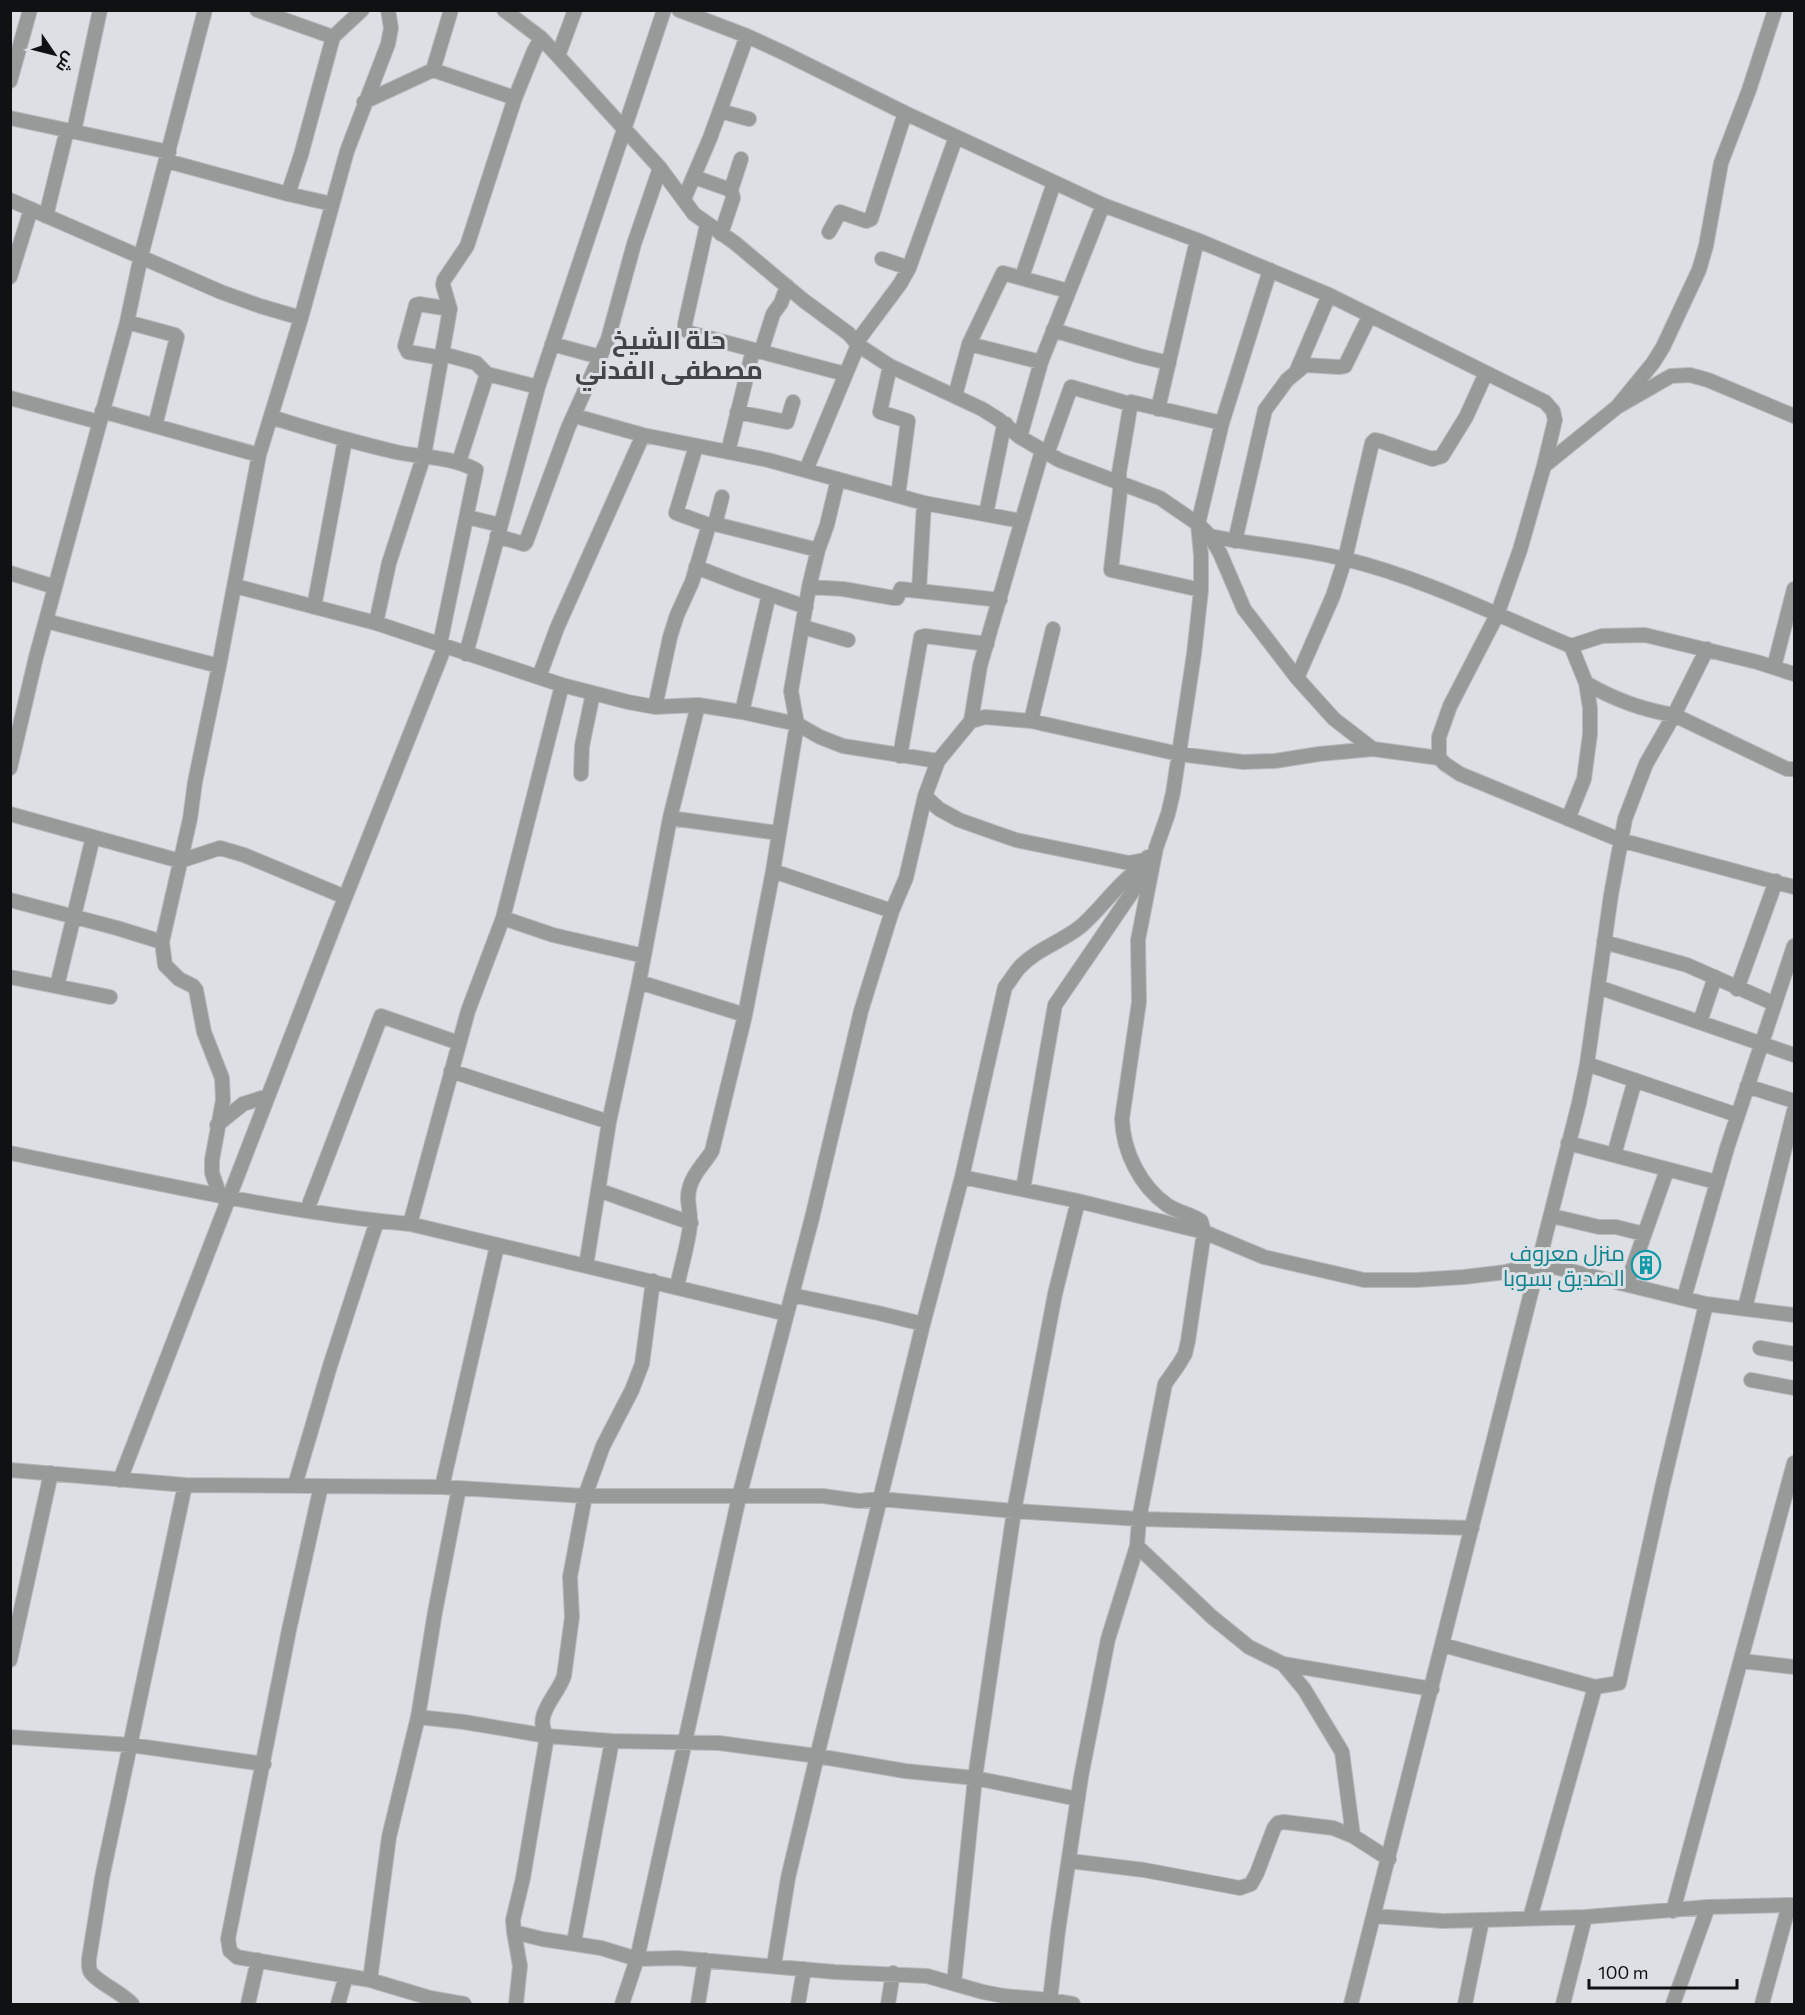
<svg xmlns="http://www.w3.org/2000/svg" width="1805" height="2015" font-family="Commissioner,Cairo,sans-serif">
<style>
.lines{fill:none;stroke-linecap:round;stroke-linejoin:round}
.minor-casing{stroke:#b7babd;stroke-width:16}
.minor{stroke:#989a99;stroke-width:14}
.labels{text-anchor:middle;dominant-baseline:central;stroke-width:6;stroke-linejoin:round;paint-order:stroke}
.culture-label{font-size:22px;fill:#0d838f;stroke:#dcdfe3;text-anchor:end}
.quarter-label{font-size:26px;font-weight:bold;fill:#424447;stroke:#dcdfe3}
</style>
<rect width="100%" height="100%" fill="#dcdfe3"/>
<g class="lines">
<!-- minor casing -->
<g class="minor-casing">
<path id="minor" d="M257,10l76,27 29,-27
M504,10l37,28 17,18
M575,10l-17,46 102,112 34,46 41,29 68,57 46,34 9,11 32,21 92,43 16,10 22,18 39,23 101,38 38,26 12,12 10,17 24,56 53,69 37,41 39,30
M679,10l68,26 37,17 121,60 198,92 94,35 132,55 216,107 8,9 2,9 -11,46 -24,84 -23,65 -47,91 -11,31v21l6,6 15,10 160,66 174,47
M433,70l82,28
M10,81l20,-71
M364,102l69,-32 18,-60
M720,111l29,8
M10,118l159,34
M74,131l26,-121
M167,161l121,33 44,10
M694,177l37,13
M288,194l13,-39 32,-118
M684,199l26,-61 37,-102
M10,200l211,92 39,14 41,12
M46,216l21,-86
M707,225l-22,99v5l5,4 155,41
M829,232l11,-20 26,9 5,-2 34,-106
M721,234l12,-36 -2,-8 10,-31
M882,259l27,9
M10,277l21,-68
M1022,277l32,-94
M127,322l48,13 2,2 -22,89
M1053,330l87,26 29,7
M856,343l44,-59 9,-16 47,-131
M552,344l48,13
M969,344l72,18
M761,352l12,-38 8,-11 6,-17
M443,354l33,9 11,11
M442,358l-34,-6 -3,-6 11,-41 3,-1 31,5
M890,366l-10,46 28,9 -10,75
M1297,370l32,-75
M955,396l14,-52 34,-71 65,18
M10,398l89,24
M1617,407l36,-44 10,-16 36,-77 7,-24 15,-83 28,-73 26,-80
M1158,409l39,-169
M102,411l157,44
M737,412l50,10 6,-20
M575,416l68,19 125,25 156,43 97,18
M271,417c41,13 82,25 125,35 27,6 54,4 80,18l-36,174
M1020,437l21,-75 62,-157
M696,446l-20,67 33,12 6,-1 103,26
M728,452l25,-102
M1047,454l24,-67 59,17
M459,462l28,-88 51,13
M1544,466l73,-59 54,-31 19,-1 18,5 86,36
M806,470l52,-125
M986,514l17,-84 3,-6
M467,517l33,8
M715,524l7,-27
M497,536l27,8 2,-2 42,-114 40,-89 26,-95 26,-76
M1210,536c44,9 90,12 135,23 78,19 152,56 226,87l15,37 4,25v26l-6,45 -16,40
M1235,541l30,-131 22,-30 18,-15 34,2 6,-1 25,-51
M696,567l44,17 66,23
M10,573l45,14
M235,586l141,37 186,62 66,17 27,5 43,-2 44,7 55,12 23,13 23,9 95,15
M809,587l34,2 51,9h3l4,-9 99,11
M1201,590l-90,-20 9,-79 -1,-18 12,-71 91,21
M919,591l5,-88
M314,607l31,-167
M46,621l173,45
M376,623l13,-60 35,-108 26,-146 -7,-24 1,-5 23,-34 48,-148 19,-47 7,-13
M803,627l45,13
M1571,646l31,-10 43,-1 112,27 37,12
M466,654l72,-267 126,-377
M1774,667l20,-78
M539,677l18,-49 86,-193
M1297,678l36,-82 12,-37 27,-116 3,-3 5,1 52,18 10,-3 24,-39 20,-44
M1586,683c27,16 57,27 88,32l113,54h7
M655,707l15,-70 7,-22 15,-33 17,-57
M742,712l27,-118
M971,721l9,-55 62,-215
M1031,721l22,-92
M900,756l21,-119 4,-1 62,8
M10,768l26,-111 91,-335 14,-66 64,-246
M581,774l1,-28 11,-53
M925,796l14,13 20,11 34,12 23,8 113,23 16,-3 3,-3
M10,814l170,47 40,-13 24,7 101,42
M670,818l108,15
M773,871l119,40
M10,900l107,28 45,14
M503,918l50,17 91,21
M1604,942l83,23 88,39
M10,977l100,20
M639,982l106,33
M57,986l36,-149
M1598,987l196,68
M1737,989l39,-108
M1700,1022l15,-45
M1587,1064l150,51
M451,1071l158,51
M1747,1086l47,15
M217,1125l26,-21 25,-8
M1568,1143l148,39
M10,1153c133,27 265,58 400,71l377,90
M1614,1155l21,-75
M962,1177l116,24 126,31 60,25 100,23h52l48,-3 42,-5 32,-9 168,41 88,11
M1023,1189l32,-184 80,-117 8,-21
M598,1190l93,33
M220,1196l-8,-23v-13l11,-60 -1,-22 -18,-46 -8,-42 -3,-4 -14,-7 -14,-14 -3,-23 28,-123 5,-37 24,-116 40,-211 42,-137 46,-167 41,-107 3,-16 -3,-18
M307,1210l74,-194 78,27
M1552,1216l47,11h17l28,7
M410,1224l58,-213 35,-93 59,-233
M586,1266l23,-144 30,-140 31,-164 28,-113
M1627,1284l40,-114
M677,1287c3,-17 13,-49 13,-64 1,-15 -5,-22 0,-37 4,-14 15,-23 22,-35l33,-136 28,-144 24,-147 -6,-33 18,-104 9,-37 9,-25 11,-46
M792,1295l86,18 45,11
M1684,1298l43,-150 67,-202
M1745,1308l49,-197
M1760,1348l34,6
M1751,1380l43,8
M10,1470l175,15 257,2 143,9h238l36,5 21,-2 134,12 125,8 333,9
M120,1480l215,-557 110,-277
M295,1485l35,-119 47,-145
M321,1486l-32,144 -61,309 2,12 7,6 133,23 60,18 34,6
M442,1487l55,-241
M1137,1546l75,71 37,30 34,17 21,25 38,63 11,84 36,23
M1443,1645l152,42 24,-4 44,-199 43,-180
M10,1660l41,-187
M1742,1661l52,6
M1283,1664l149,25
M418,1717l46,5 83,14
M547,1736c-15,-20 11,-41 17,-60l8,-59 -2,-40 15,-81 18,-50 29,-56 10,-26 11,-83
M10,1737l121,8 133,19
M1070,1861l74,9 96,18 11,-4 6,-11 17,-45 4,-5 6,-1 49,6 20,8
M1673,1911l121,-448
M1374,1916l69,5 39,-1 103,-3 123,-10 86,-2
M1530,1918l65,-231
M514,1932l28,7 59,9 36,11 41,-1 157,14 92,4 56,16 21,4 46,4 23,4
M574,1942l38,-201
M774,1965l14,-87 29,-122 106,-432 39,-147 43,-190c5,-6 9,-13 14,-19 16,-18 42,-26 61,-41 22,-18 38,-46 63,-60l2,-7
M370,1980l19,-143 29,-120 17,-105 24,-124
M954,1983l21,-205 39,-267 41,-217 23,-93
M1050,2000l8,-69 23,-154 27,-138 29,-93 2,-27 26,-135 14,-20 6,-10 3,-13 16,-109 -3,-11c-10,-7 -24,-9 -34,-16 -27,-19 -44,-54 -45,-86l17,-117 -1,-62 18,-92 12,-34 5,-21 21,-139 7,-64v-35l-3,-31 24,-101 48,-153
M132,2004c-11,-12 -30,-19 -40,-30 -4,-4 -3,-10 -3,-15l13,-81 83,-393
M248,2004l10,-44
M338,2004l8,-28
M516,2004l4,-38 -6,-34 -1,-12 10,-42 24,-142 65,5 107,2 98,13 88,15 70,7 103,21
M622,2004l15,-45 102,-462 73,-279 49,-207 31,-100 14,-33 19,-82 13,-35 33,-40 14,-4 46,4 148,33 64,8 32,-1 44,-7 54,-5 66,9
M698,2004l7,-44
M798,2004l6,-35
M888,2004l5,-31
M1351,2004l228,-901 8,-39 24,-169 14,-76 21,-55 28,-49 33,-66
M1465,2004l17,-84
M1563,2004l22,-87
M1673,2004l35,-97
M1762,2004l27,-99"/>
</g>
<!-- minor -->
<use href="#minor" class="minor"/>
</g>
<!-- icons -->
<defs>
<g id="building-ring" transform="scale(1.5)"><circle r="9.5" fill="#dcdfe3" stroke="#0f9aa8" stroke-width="1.5"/><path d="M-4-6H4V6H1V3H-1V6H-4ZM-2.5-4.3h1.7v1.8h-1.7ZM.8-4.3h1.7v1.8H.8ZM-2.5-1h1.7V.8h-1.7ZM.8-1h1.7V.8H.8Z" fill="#0f9aa8"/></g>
</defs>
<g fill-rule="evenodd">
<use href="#building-ring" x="1646" y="1265"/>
</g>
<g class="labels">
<!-- culture labels -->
<g class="culture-label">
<text x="1625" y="1252">منزل معروف<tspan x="1625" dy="25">الصديق بسوبا</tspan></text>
</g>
<!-- quarter labels -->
<g class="quarter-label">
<text x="669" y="338">حلة الشيخ<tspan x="669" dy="30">مصطفى الفدني</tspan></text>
</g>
</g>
<!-- border -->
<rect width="1805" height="2015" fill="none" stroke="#101112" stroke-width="24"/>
<!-- north arrow -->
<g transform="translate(54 54) rotate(125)" stroke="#dcdfe3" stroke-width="4.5" paint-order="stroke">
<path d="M0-4.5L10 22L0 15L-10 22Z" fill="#101112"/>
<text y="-9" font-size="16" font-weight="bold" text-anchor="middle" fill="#101112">ش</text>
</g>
<!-- scale -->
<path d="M1589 1979v9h148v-9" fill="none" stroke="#101112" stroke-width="3"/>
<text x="1598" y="1979" font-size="18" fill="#101112" stroke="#dcdfe3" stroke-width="4.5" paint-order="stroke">100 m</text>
</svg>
